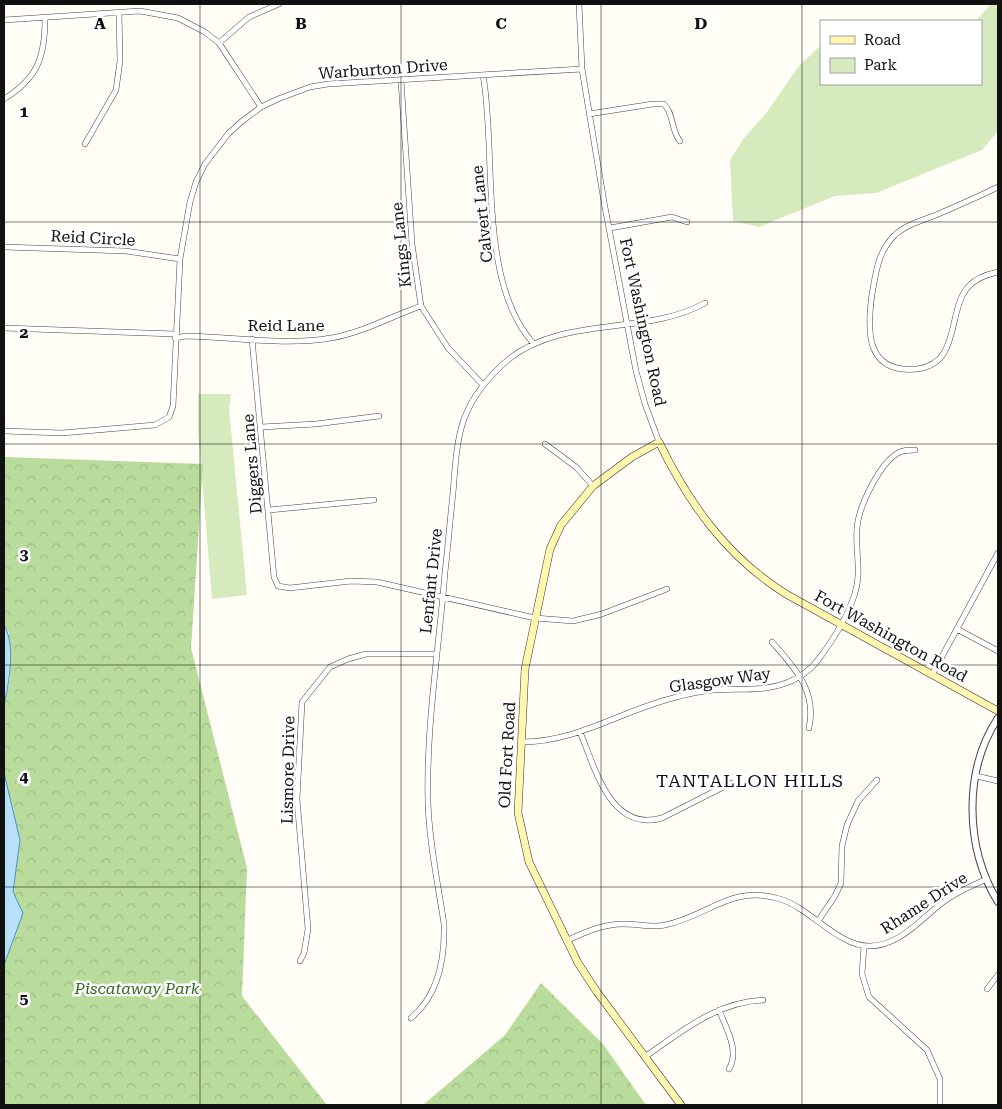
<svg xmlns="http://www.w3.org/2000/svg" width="1002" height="1109" font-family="'Roboto Serif',serif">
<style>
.green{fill:#d5ebbd}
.forest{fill:url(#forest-crowns)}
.water{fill:#b9e0f7;stroke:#3f96cf}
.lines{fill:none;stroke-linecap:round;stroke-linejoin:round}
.minor-casing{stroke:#444;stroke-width:6}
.tertiary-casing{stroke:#444;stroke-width:8}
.secondary-casing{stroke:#333;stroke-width:8}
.minor{stroke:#fff;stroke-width:5}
.tertiary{stroke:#fff;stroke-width:6}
.secondary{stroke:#fff6b0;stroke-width:7}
.grid{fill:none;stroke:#111;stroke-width:1;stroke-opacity:0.55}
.labels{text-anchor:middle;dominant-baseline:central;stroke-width:5;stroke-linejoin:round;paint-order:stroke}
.street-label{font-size:16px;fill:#111;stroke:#fff}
.park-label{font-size:16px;font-style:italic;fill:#2f6b1f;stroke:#fff}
.neighbourhood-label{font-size:18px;letter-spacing:1px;fill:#111;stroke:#fff}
.grid-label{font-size:16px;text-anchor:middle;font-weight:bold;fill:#111;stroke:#fff;stroke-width:5;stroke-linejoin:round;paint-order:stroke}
</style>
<defs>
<pattern id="forest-crowns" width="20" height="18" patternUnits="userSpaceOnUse" patternTransform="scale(1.25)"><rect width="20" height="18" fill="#b9dc9c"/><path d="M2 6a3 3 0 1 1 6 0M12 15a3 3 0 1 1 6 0" fill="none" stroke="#9ebc85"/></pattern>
</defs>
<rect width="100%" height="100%" fill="#fffdf5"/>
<!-- green -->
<path class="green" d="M991,4h7v127l-16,19 -106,43 -41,3 -76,31 -26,-6 -3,-61 14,-22 23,-26 31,-45 23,-22v39h160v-63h-5z
M198,394h33l-2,15 18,186 -35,4 -14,-168z"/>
<!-- forest -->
<path class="forest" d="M4,457l199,7 -12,184 56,220 -5,128 85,109h-323v-140l19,-52 -10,-21 7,-52 -16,-67v-68l6,-26 -1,-46 -5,-8z
M541,983l62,61 43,61h-223l82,-70z"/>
<!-- water -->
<path class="water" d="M4,625c12,20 5,58 0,80z
M4,773l16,67 -7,52 10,21 -19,52z"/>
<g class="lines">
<!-- minor casing -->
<g class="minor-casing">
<path id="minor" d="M579,4l3,65 22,133 32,169 9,33 14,38
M4,20l136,-9 38,7 27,14 14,11 42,64
M219,43l30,-26 30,-13
M483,75c14,76 -6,208 51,269
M401,81l11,163 9,62 27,42 35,37
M4,99c34,-21 41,-42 41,-81
M589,114l64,-10h11c10,10 7,27 16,37
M85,144l31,-54 4,-29 -1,-48
M998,187c-20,10 -41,19 -62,28 -13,5 -31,10 -41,20 -17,16 -19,37 -23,59 -5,36 -7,80 45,75 44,-5 30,-58 51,-82 7,-8 20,-13 30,-15
M610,228l62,-11 15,5
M4,247l122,4 54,8
M4,328l171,6
M175,338l11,-2c48,1 98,10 145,2 31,-5 61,-22 90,-32
M252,339l22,238 4,9 12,2 61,-7 26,1 158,36 38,3 29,-7 65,-25
M261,427l55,-3 63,-8
M4,431l58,2 93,-8 14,-8 4,-11 7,-147 10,-57 6,-20 9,-18 23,-30 13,-12 20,-15 17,-8 32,-12 18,-3 254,-15
M545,444l31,23 17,19
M269,510l105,-10
M957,629l41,22
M772,642c23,26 45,49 37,86
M932,675l66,-122
M580,732c15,35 30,101 82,86l69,-35
M522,742c55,0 99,-31 151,-44 14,-4 28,-7 41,-8 25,-2 48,2 72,-7 14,-5 26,-14 35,-27 14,-19 27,-40 34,-63 7,-21 0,-42 2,-64 1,-21 23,-68 43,-77 4,-2 10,-2 15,-2
M976,776l22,5
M818,921l17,-25 6,-13 1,-37 5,-21 11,-24 19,-21
M566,941c19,-9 37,-17 58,-17 14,0 28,4 41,1 44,-9 66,-41 115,-26 30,9 59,48 90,47 31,0 53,-30 76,-46 13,-9 27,-15 41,-21
M864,946l-2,28 7,23 58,53 13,29v26
M300,961l4,-8 4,-24 -11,-130 5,-97 28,-35 18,-8 18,-5h70
M987,989l11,-14
M719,1010c7,18 21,41 10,59
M411,1018c28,-23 34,-59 33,-94 -6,-40 -15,-82 -16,-122 -2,-77 11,-153 17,-230 3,-26 5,-52 8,-79 2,-24 3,-51 11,-74 9,-24 26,-44 45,-60 55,-44 137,-23 196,-56
M646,1056c36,-25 71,-54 117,-56"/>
</g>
<!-- tertiary casing -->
<g class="tertiary-casing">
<path id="tertiary" d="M998,718c-35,53 -33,130 0,184"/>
</g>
<!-- secondary casing -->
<g class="secondary-casing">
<path id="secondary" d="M681,1105l-84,-113 -19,-29 -49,-101 -11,-49 7,-144 25,-120 11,-24 32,-39 39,-29 27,-15c30,62 68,115 127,152l212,117"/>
</g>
<!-- minor -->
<use href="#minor" class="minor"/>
<!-- tertiary -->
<use href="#tertiary" class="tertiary"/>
<!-- secondary -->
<use href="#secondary" class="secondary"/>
</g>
<!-- grid -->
<path class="grid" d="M200,4v1101M401,4v1101M601,4v1101M802,4v1101M4,222h994M4,444h994M4,665h994M4,887h994"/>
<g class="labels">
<!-- street labels -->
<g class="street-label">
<text transform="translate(383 69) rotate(-4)">Warburton Drive</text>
<text transform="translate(482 214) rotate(-96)">Calvert Lane</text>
<text transform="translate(93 238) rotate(3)">Reid Circle</text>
<text transform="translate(401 245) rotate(-96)">Kings Lane</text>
<text transform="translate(643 322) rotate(78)">Fort Washington Road</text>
<text x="286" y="325">Reid Lane</text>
<text transform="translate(252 464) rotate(-95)">Diggers Lane</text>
<text transform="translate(431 581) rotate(-84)">Lenfant Drive</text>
<text transform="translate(891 636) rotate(29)">Fort Washington Road</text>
<text transform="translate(720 680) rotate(-8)">Glasgow Way</text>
<text transform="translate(507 755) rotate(-87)">Old Fort Road</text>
<text transform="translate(288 770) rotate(-89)">Lismore Drive</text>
<text transform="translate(924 903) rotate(-33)">Rhame Drive</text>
</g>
<!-- park labels -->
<g class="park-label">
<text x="137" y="988">Piscataway Park</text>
</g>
<!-- neighbourhood labels -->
<g class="neighbourhood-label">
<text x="750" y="780">TANTALLON HILLS</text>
</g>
</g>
<g class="grid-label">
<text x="100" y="29">A</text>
<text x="301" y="29">B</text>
<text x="501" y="29">C</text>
<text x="701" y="29">D</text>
<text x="24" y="117">1</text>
<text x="24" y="338">2</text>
<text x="24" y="560">3</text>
<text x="24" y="782">4</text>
<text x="24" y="1004">5</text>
</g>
<!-- border -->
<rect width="1002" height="1109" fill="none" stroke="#111111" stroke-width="10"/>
<!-- legend -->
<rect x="820" y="20" width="162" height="65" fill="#ffffff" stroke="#a0a0a0"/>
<rect x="830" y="36" width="25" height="8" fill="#fff6b0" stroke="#a0a0a0"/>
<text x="864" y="45" font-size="15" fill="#111111">Road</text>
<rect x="830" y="58" width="25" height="15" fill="#d5ebbd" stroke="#a0a0a0"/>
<text x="864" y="70" font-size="15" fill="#111111">Park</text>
</svg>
